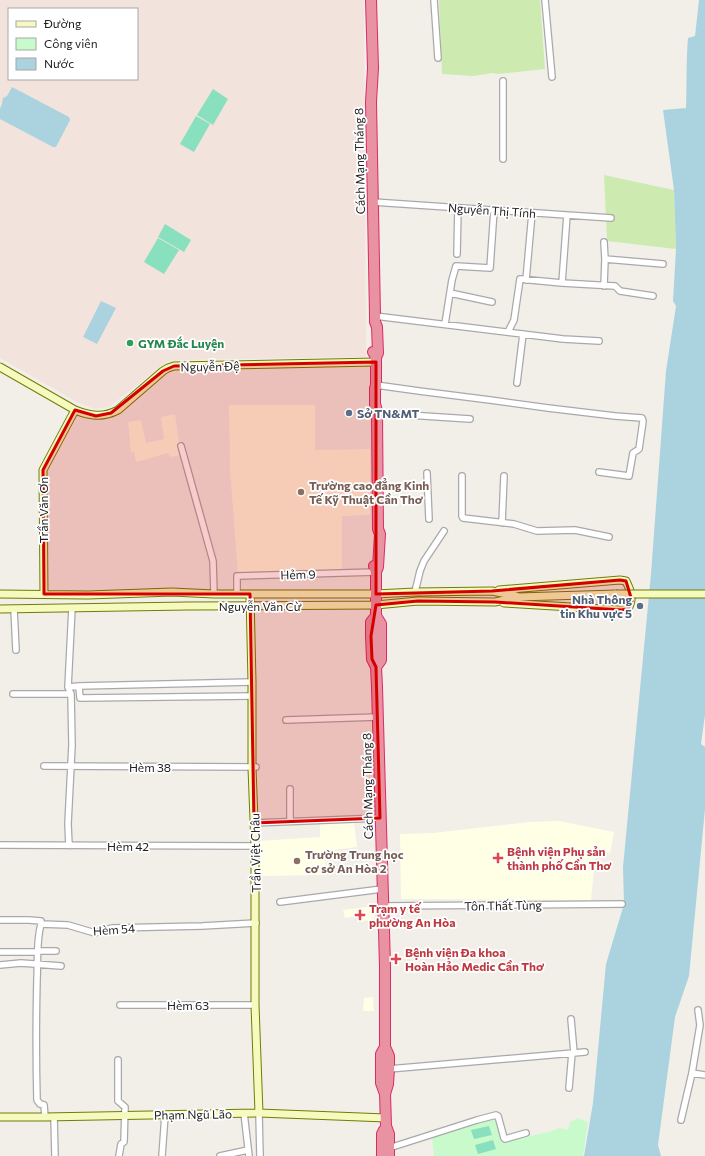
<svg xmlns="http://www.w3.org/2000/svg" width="705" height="1156" font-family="Commissioner,sans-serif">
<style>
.education{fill:#ffffe5}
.military{fill:#f3e3dd;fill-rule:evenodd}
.grass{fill:#cdebb0}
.park{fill:#c8facc}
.pitch{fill:#88e0be}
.water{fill:#aad3df}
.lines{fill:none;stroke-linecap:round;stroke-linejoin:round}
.street-casing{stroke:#a9a9a9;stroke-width:8}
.secondary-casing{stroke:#707d05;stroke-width:9}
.highway-casing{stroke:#dc2a67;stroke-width:12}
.street{stroke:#fff;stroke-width:5.5}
.secondary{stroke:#f7fabf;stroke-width:7}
.highway{stroke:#e892a2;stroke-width:10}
.secondary-bridge-casing{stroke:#707d05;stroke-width:9;stroke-linecap:butt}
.secondary-bridge{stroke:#f7fabf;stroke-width:7}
.marked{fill:#d40000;fill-opacity:0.2;stroke:#d40000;stroke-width:3;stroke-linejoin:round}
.leisure-dot{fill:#2e9e5b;stroke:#fff;stroke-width:1.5}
.service-dot{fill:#5c6f8a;stroke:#fff;stroke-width:1.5}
.education-dot{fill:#8d6e63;stroke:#fff;stroke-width:1.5}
.health-dot{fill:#e0444e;stroke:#fff;stroke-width:1.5}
.labels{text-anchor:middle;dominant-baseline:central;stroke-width:3.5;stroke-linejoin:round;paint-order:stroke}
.street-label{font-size:12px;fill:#222;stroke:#fff}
.leisure-label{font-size:12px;font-weight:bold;fill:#27864d;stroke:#fff;text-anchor:start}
.service-label{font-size:12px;font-weight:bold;fill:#4e5e75;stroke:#fff;text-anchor:start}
.education-label{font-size:12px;font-weight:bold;fill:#785e54;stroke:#fff;text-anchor:start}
.health-label{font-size:12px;font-weight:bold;fill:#be3a42;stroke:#fff;text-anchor:start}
</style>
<rect width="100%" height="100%" fill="#f2efe9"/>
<!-- education -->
<path class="education" d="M229,405h86v45l55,-1v66l-28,1v56l-104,3 -8,-105z
M175,414l6,41 -11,2 -2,-4 -32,9 -2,-10h-3l-3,-29 1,-1 12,-2 5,23 18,-4 -3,-22z
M559,821l55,11 -4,21 -14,-4 -5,51 -190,-1 -1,-65 33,-1 97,-11z
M320,823h34l3,24 -32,4 1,24 -66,1 -2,-35 62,-4z
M374,906l1,11 -1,3 -15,1 -2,-5 -12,2 -2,-8z
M373,997l1,14h-11l1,-13z"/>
<!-- military -->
<path class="military" d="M0,0h364l2,357 -186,3 -13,2 -58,45 -15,2 -17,-7 -77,-44zM9,9h128v70h-128z"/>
<!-- grass -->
<path class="grass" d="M439,0h101l5,69 -47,5 -5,-1 -20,3 -31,-2z
M604,175l70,15 2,59 -69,-8z"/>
<!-- park -->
<path class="park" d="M496,1118l7,24 49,-11 8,-3 8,2 2,-8 8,-4 10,4 -5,34h-149l-2,-19z"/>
<!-- pitch -->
<path class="pitch" d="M213,89l15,10 -15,26 -16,-10z
M196,116l14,8 -16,28 -14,-8z
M165,224l26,16 -7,12 -26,-15z
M158,238l21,12 -15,24 -20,-12z
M489,1126l3,9 -18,4 -3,-9z
M493,1140l3,9 -18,5 -3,-9z"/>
<!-- water -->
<path class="water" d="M699,0h6v715l-4,29 4,3v62l-16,167 -14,41 -17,128 3,11h-77l9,-53 13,-139 18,-60 -1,-37 28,-293 15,-203 10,-65 -3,-5 3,-52 -2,-59 -11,-80 23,-2c1,-24 0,-47 2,-70l7,-2z
M12,87l57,30 1,3 -1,2 -13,25h-3l-53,-28v-10l2,-5 1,-6 4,-2z
M101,301l15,7 -19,36 -14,-7z"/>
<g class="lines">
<!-- street casing -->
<g class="street-casing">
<path id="street" d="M434,0l4,58
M545,0l7,77
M503,81v78
M373,202l238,16
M604,242l1,17
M457,254l1,-46
M526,280l6,-67
M562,283l5,-68
M604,286l1,-27 58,5
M450,293l42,9
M375,316l188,23 36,2
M445,324l7,-44 4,-14 34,2 4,-58
M508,332l6,-12 6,-41 42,4 53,3 5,5 33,5
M517,383l6,-49
M376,385l43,6 71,9 58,8 67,8 27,2 1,3 -4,28 -6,4 -4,23 -30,-4
M377,413l93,6
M181,446l32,115 1,33
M427,473l2,46
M462,476v40l1,2 51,6 23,7 38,-1 34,7
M502,523l2,-47
M415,592l5,-21 4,-10 20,-30
M237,594v-18l139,-4
M72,608l-4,79 11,-1 173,-4
M14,609l2,41
M79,686l1,12 172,-2
M68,687l3,7 1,51 -4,79 1,22
M13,694h58
M286,720l92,-3
M44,766l212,1
M290,789v32
M254,823l126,-5
M0,845l255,1
M280,902l102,-13
M383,906l239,-2
M0,920h29l12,1v3l27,1 27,8 17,-5 90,-2 54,-3
M41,924c-5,18 -3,37 -4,55 -1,41 -1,81 0,121l3,4 4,1 1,12
M37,951h19
M0,952h37
M0,965l21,-2 40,3
M120,1005h135
M571,1019l3,34
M118,1060v41l7,6 -1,35 -3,2 -2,12
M389,1069l196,-17
M692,1073l13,2
M569,1088l3,-35
M244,1113l5,43
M259,1113l1,43
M54,1117l1,39
M681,1120l11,-47 8,-48 -2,-15
M389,1148l88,-28 19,-5 2,1 6,22 1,1 21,-6
M162,1156l3,-41
M220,1156l28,-6"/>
</g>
<!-- secondary casing -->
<g class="secondary-casing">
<path id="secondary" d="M0,367l75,43c15,6 28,8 43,0l45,-39 5,-3 6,-2 202,-4
M499,590l121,-10 6,1c5,11 8,16 2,28l-7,1 -117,-7
M0,594l88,1 84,-3 42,2h162l39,-2 77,-1 24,5
M44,594l-1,-124 32,-60
M250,594l2,88v86l3,78v159l4,108
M0,609l187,-3 189,-1 42,-4 77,1 23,-5 98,-3
M0,1117h45l214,-4 127,5"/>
</g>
<!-- highway casing -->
<g class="highway-casing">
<path id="highway" d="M371,0l2,68 -2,34 4,214v6l2,5 1,26 -2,4
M373,352l3,5v30l-1,1v17l1,2 1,6 1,116 2,5 -2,33 -2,5
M374,566l2,6v44l5,8v36l-5,7
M376,616l-5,6v14l1,23 4,8 1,20 8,279v81l4,9v13l-1,15 -3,10
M385,1047l-4,7v29l4,11 1,32 3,8v22
M382,1156v-22l2,-4"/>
</g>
<!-- street -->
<use href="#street" class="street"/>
<!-- secondary -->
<use href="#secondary" class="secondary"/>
<!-- highway -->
<use href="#highway" class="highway"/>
<!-- secondary-bridge casing -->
<g class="secondary-bridge-casing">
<path id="secondary-bridge" d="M616,594h89"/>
</g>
<!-- secondary-bridge -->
<use href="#secondary-bridge" class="secondary-bridge"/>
</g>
<!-- marked area -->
<path class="marked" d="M376,362v232l116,-3 128,-11 6,1 6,20 -4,8 -7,1 -126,-8 -77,-1 -42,4 -5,31 1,23 4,8 4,151 -126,5 -4,-229h-206l-1,-124 32,-60 21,6 15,-3 52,-42 11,-5z"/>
<!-- markers -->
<circle class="leisure-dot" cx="130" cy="343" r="4"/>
<g class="service-dot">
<circle cx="349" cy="413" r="4"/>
<circle cx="640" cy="606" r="4"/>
</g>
<g class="education-dot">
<circle cx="301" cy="492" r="4"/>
<circle cx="297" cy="861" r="4"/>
</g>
<g class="health-dot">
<path d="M496 852h4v4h4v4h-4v4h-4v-4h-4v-4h4z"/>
<path d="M358 909h4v4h4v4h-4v4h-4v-4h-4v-4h4z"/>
<path d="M394 953h4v4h4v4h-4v4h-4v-4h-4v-4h4z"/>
</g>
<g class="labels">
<!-- street labels -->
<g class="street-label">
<text transform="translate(359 161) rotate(-91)">Cách Mạng Tháng 8</text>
<text transform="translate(492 210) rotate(4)">Nguyễn Thị Tính</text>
<text transform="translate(210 366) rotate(-1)">Nguyễn Đệ</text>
<text transform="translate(43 510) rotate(-90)">Trần Văn Ơn</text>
<text transform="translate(298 574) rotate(-2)">Hẻm 9</text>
<text x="260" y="606">Nguyễn Văn Cừ</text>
<text x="150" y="767">Hèm 38</text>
<text transform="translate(367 786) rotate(-91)">Cách Mạng Tháng 8</text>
<text x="128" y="846">Hèm 42</text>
<text transform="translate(255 853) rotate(-91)">Trần Việt Châu</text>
<text transform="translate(503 905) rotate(-1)">Tôn Thất Tùng</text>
<text transform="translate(114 929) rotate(-4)">Hèm 54</text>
<text x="188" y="1005">Hèm 63</text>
<text transform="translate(193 1114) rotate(-1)">Phạm Ngũ Lão</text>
</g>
<!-- leisure labels -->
<g class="leisure-label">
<text x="138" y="343">GYM Đắc Luyện</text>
</g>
<!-- service labels -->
<g class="service-label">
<text x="357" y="413">Sở TN&amp;MT</text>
<text x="632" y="599" text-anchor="end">Nhà Thông<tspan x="632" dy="14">tin Khu vực 5</tspan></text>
</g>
<!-- education labels -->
<g class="education-label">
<text x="309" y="485">Trường cao đẳng Kinh<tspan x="309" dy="14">Tế Kỹ Thuật Cần Thơ</tspan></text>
<text x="305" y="854">Trường Trung học<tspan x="305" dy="14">cơ sở An Hòa 2</tspan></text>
</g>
<!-- health labels -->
<g class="health-label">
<text x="507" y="851">Bệnh viện Phụ sản<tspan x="507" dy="14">thành phố Cần Thơ</tspan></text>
<text x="369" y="908">Trạm y tế<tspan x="369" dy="14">phường An Hòa</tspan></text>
<text x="405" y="952">Bệnh viện Đa khoa<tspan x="405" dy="14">Hoàn Hảo Medic Cần Thơ</tspan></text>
</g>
</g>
<!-- legend -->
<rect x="8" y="8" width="130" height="72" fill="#ffffff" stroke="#a7a7a7"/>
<rect x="16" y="21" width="20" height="6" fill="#f7fabf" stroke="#a7a7a7"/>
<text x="44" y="28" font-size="12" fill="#222222">Đường</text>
<rect x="16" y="38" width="20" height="12" fill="#c8facc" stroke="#a7a7a7"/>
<text x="44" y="48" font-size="12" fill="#222222">Công viên</text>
<rect x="16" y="58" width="20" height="12" fill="#aad3df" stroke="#a7a7a7"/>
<text x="44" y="68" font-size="12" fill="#222222">Nước</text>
</svg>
